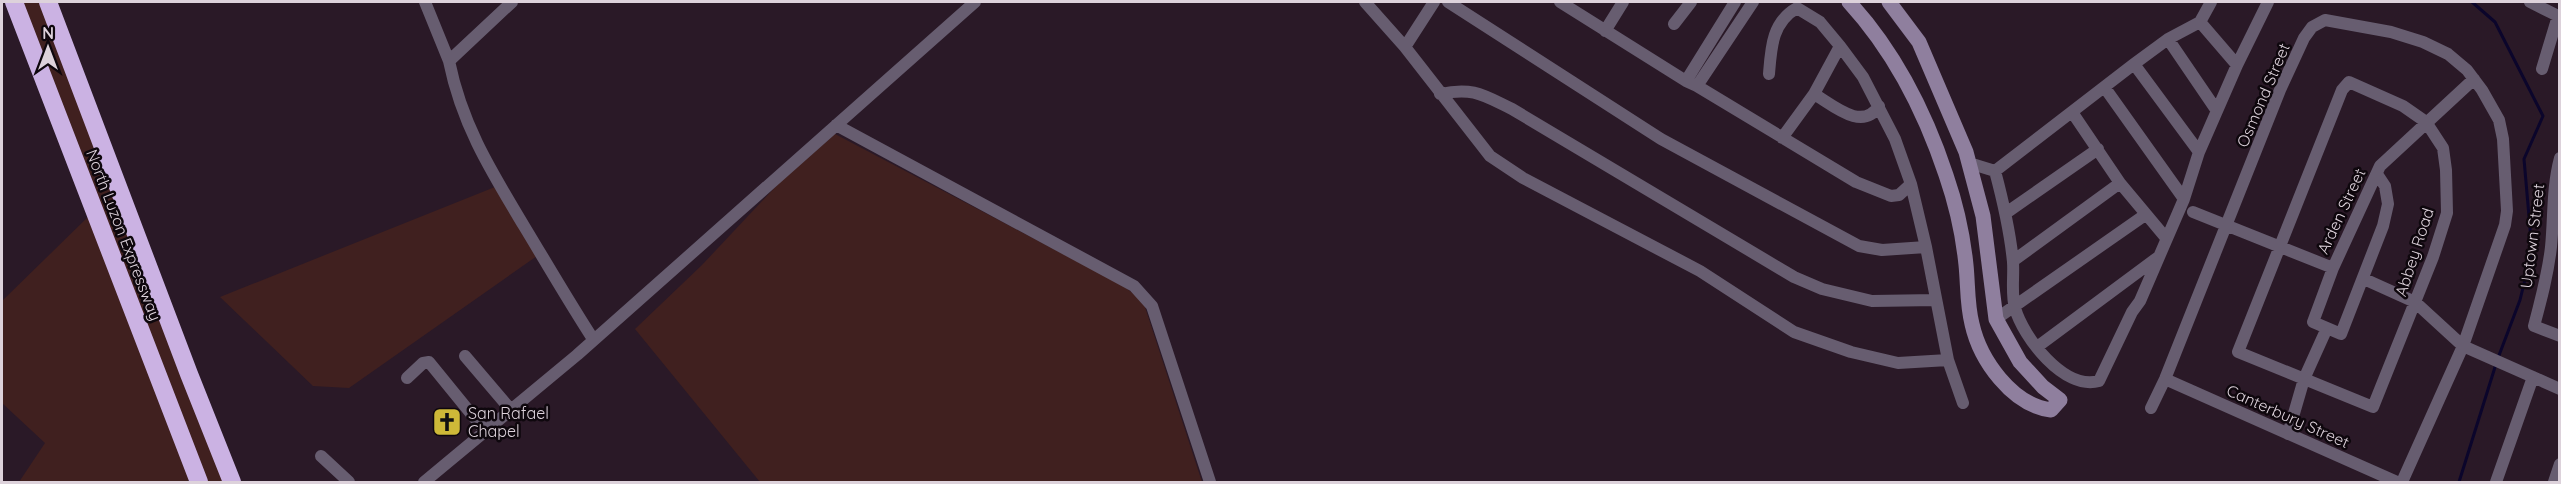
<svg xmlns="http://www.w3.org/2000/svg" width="2561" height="484" font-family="Quicksand,sans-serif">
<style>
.green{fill:#40201f}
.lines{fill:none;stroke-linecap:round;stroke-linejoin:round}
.stream{stroke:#0b052b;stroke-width:3}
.street{stroke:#675d70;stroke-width:12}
.secondary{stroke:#8f7f9e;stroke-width:15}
.highway{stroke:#cbb2e3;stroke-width:18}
.labels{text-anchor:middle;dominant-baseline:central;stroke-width:5;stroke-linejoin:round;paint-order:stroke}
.street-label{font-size:16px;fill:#ddd2db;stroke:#0e070d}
.poi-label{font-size:16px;fill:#ddd2db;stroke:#0e070d;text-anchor:start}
</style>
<rect width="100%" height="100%" fill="#2a1927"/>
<!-- green -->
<path class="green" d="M21,2h22l184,480h-22z
M835,134l287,151 21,16 59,181h-442l-125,-153 67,-64 78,-83z
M495,187l42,69 -188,132 -36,-2 -93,-89z
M90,215l102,261 -5,6h-168l26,-39 -43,-40v-102z"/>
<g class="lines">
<!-- stream -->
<path class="stream" d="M2472,2l23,20 48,94 -19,43 8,92 -12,49 -22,58
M2459,482l37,-118"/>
<!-- street -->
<path class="street" d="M425,2l24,59
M512,2l-63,59c13,64 42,110 75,165 23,38 45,76 69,113
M1365,2l40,45 85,109 33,22 177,93 94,61 57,20 47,11 50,-3
M1448,2l213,137 198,107 23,4 44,-3
M1560,2l126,79 11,5 159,96 35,14 8,-1 12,-11
M2530,2l30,15
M2200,22l37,43
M1674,24l17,-22
M1605,31l18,-29
M2168,39l49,72
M1405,47l29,-45
M2134,64l65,88
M2542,69l16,-53
M1769,74c2,-26 3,-52 28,-66l23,14 20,24 23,31 32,62 16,45 15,63 22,113 15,43
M1686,81l49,-79
M2349,82l54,24 23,16 17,26 3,22 1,43 -14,44 -60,150 -135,-55 104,-262z
M1697,86l56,-84
M2105,88l79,111
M1440,94c33,-7 43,1 72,15l282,168 28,12 50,12 64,-1
M1814,94c19,11 48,38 65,12
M2072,112l48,71 46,55
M836,125l298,161 18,20 58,176
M1782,138l32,-44 26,-48
M1967,156l2,7 26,8
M2560,158c-8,30 -6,59 -9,89 -3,27 -10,53 -17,79l26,10
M1995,171c8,30 15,60 18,91 1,15 -2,32 2,46 8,29 49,83 84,73l33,-69 8,-11 44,-102 15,-47 38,-87 31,-63
M1995,171l139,-107 34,-25 32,-17 11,-20
M2377,174l8,12 3,18 -5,22 -42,108 -28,-12 20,-54 47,-102 94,-87
M2193,212l140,56
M2006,213l92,-64
M2013,261l107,-78
M2364,279l51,23 48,44 97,43
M1996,319l149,-104
M2037,347l120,-89
M465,356l46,54
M407,378l16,-15 6,-1 57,70
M2165,379l232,103
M2151,408l14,-29 115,-289 24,-52 8,-11 13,-7 66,12 32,10 25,12 19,16 15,20 17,30 4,19 4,72 -2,14 -42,121 -61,136
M2288,434l16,-55 23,-51
M321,456l28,26
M424,482l153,-127 398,-353
M2496,482l37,-105
M2554,482l6,-18"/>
<!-- secondary -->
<path class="secondary" d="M1849,2c45,49 76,110 97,173 10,29 17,60 20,90 2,19 1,40 6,59 8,36 40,81 79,86l9,-10 -17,-13 -23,-25 -24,-43 -13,-103 -17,-64 -47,-110 -30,-40"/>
<!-- highway -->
<path class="highway" d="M14,2l185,480
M48,2l141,372 43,108"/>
</g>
<!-- icons -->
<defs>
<g id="church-square" transform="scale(1.5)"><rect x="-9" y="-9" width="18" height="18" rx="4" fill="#ceb938" stroke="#0e070d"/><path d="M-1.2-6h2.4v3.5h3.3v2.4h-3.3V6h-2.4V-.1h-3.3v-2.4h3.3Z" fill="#111"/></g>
</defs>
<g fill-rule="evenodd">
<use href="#church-square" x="447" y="422"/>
</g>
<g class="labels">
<!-- street labels -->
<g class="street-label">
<text transform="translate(2263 95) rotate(-67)">Osmond Street</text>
<text transform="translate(2341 211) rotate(-65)">Arden Street</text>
<text transform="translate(124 235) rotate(69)">North Luzon Expressway</text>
<text transform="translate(2532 236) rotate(-83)">Uptown Street</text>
<text transform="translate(2414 252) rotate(-72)">Abbey Road</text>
<text transform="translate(2288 416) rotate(24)">Canterbury Street</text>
</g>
<!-- poi labels -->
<g class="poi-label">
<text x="468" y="413">San Rafael<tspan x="468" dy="18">Chapel</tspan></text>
</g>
</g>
<!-- border -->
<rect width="2561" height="484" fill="none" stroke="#ddd2db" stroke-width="6"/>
<!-- north arrow -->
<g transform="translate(48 48)" stroke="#0e070d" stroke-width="4.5" paint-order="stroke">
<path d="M0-4.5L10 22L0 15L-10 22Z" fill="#ddd2db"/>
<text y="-9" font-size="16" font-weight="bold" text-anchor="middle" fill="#ddd2db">N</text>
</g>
</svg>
